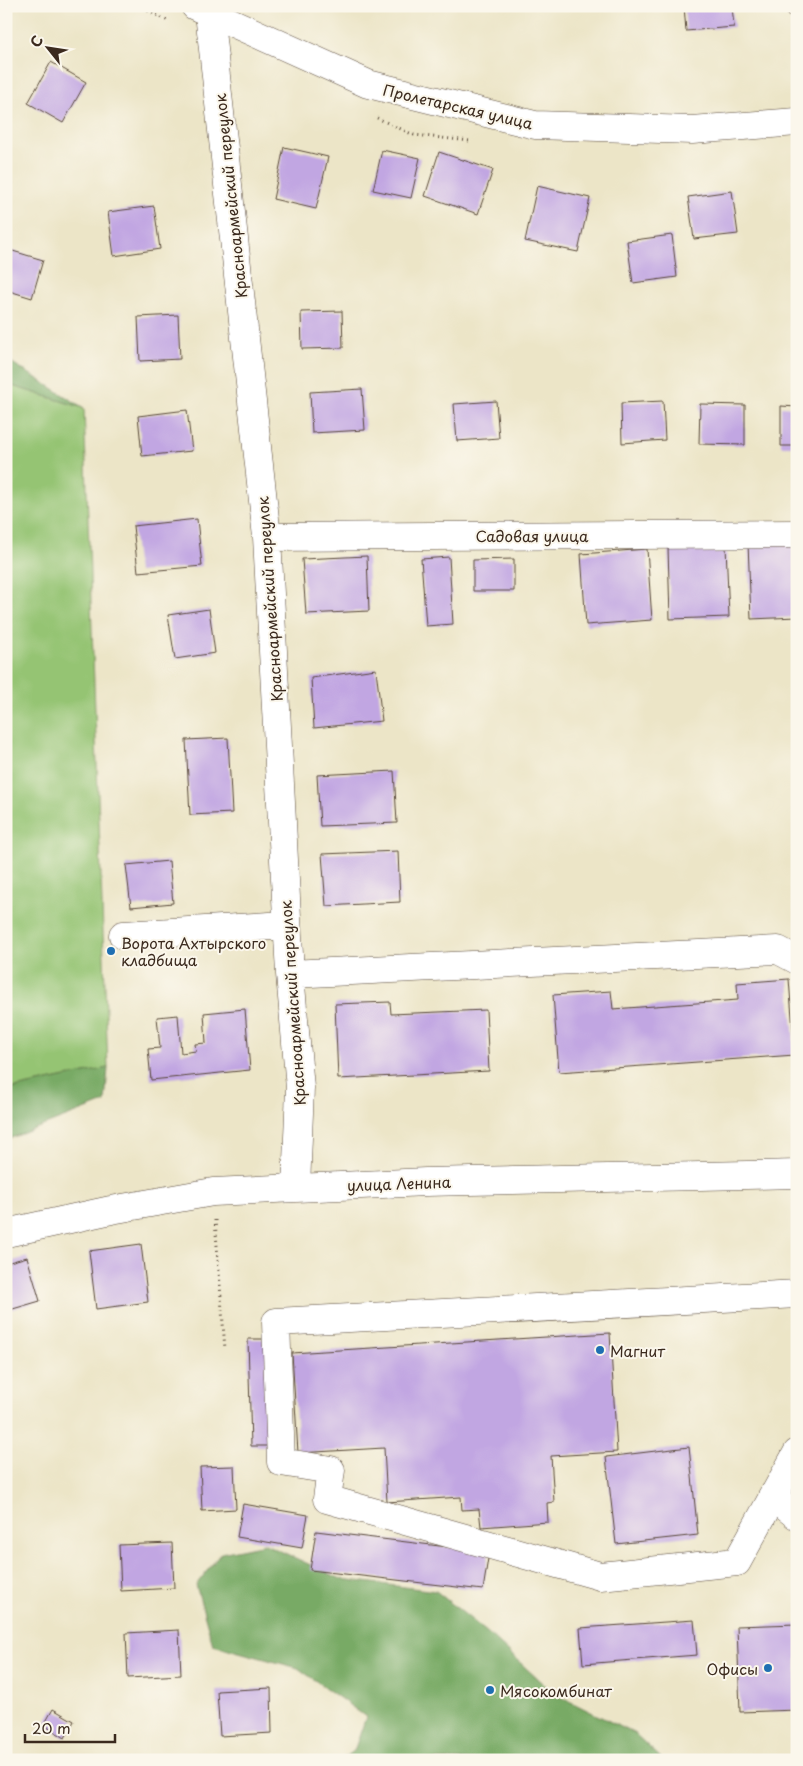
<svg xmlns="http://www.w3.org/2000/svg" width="803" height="1766" font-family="'Playpen Sans',sans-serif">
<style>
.green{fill:#95c473;stroke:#687748}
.forest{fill:#78aa65;stroke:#5a6a42}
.building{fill:#c1a6e2}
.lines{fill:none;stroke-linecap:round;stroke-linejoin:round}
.minor-casing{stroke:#564637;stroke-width:29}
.major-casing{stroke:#564637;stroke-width:29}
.path{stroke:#564637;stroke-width:3;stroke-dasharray:1 4;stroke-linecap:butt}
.minor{stroke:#fff;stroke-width:28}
.major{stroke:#fff;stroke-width:28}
.poi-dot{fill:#1f6fb2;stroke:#fbf7ec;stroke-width:2}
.labels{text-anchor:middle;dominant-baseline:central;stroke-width:4;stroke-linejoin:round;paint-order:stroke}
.street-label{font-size:15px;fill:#3b2a1e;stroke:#fbf7ec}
.poi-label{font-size:15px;fill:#3b2a1e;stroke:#fbf7ec;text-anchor:start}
</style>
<rect width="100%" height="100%" fill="#fbf7ec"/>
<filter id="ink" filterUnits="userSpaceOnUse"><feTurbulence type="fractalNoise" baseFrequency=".02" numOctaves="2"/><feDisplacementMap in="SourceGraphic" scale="10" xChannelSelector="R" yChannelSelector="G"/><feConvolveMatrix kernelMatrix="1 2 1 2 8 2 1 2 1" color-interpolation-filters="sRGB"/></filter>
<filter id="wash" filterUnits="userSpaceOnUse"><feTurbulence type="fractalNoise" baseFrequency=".0096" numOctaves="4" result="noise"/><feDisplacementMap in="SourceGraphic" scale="20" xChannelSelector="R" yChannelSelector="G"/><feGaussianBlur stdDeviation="1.12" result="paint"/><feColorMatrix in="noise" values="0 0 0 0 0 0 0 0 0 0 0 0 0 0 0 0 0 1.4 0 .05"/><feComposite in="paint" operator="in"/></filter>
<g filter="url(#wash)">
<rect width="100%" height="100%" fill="#ece5c7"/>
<!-- green -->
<path class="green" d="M6,384l78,24 24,660 -102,22z"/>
<!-- forest -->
<path class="forest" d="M6,359l78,49 -78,-24z
M108,1068l-3,34 -99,38v-50z
M265,1544l76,35 95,12 52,42 65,60 82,41 28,26h-322l13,-9 12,-34 -68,-49 -85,-23 -17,-60 25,-32z"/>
<g id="blocks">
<!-- building -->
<path class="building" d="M684,6h48l2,21 -48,4z
M787,6h10v9l-9,1z
M51,62l35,20 -23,41 -35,-20z
M284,147l44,10 -12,52 -43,-10z
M382,150l38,8 -9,40 -38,-8z
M439,152l54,18 -15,44 -53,-18z
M537,186l53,12 -12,54 -53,-11z
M732,191l6,43 -44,5 -6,-42z
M154,206l6,43 -46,7 -6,-44z
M672,235l5,42 -44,6 -6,-42z
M6,249l37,11 -11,38 -26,-8z
M342,311l1,37 -41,1 -1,-37z
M178,315l2,44 -40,2 -2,-44z
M362,389l3,41 -53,3 -2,-41z
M496,401l3,37 -42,3 -3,-37z
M663,401l2,39 -43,3 -1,-40z
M700,404l45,1v40l-46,-1z
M781,406l16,1v39h-16z
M187,410l5,41 -50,5 -4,-40z
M197,519l5,47 -64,6 -5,-46z
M797,541v76l-46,2 -3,-76z
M726,546l3,71 -59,2 -2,-72z
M647,549l5,71 -66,5 -5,-71z
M367,556l2,55 -63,3 -4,-55z
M449,557l4,67 -27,2 -5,-67z
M514,559v32h-41v-31z
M209,609l6,44 -40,6 -7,-44z
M376,669l6,52 -68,7 -3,-50z
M228,738l4,75 -42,2 -4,-75z
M394,771l3,52 -77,3 -3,-51z
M398,851l2,51 -74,4 -4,-52z
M169,861l4,42 -42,4 -5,-42z
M789,979l6,76 -236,17 -6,-77 58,-4 2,18 125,-9 -1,-17z
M390,1002l1,12 95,-4 3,61 -151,8 -3,-75z
M245,1009l5,61 -99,10 -3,-31 12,-1 -3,-31 21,-2 3,38 15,-2 -1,-7 11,-1 -2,-30z
M141,1244l7,58 -52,7 -7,-58z
M27,1257l13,44 -34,10v-48z
M610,1333l7,119 -66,4 3,46 -7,1 1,19 -67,5 -2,-18 -17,1 -1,-13 -74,5 -3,-54 -86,5 -6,-100z
M248,1339h19l2,107h-18z
M689,1447l9,88 -82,9 -10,-87z
M234,1466l2,43 -34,2 -2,-44z
M243,1504l65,11 -6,33 -65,-11z
M316,1531l173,21 -6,38 -173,-20z
M172,1543l2,45 -53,3 -2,-46z
M694,1620l3,35 -114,9 -3,-36z
M797,1624v86l-57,2 -3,-86z
M179,1630l2,45 -53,3 -2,-45z
M271,1688l1,45 -52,3 -3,-45z
M53,1709l21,12 -9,17 -21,-13z"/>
</g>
</g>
<g filter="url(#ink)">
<use href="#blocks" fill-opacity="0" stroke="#564637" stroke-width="1"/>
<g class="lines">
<!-- minor casing -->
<g class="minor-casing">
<path id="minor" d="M209,13l58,524 23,437 10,114 -4,99
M267,537l530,-3
M123,935l164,-10
M290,974l488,-24 19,10
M797,1294l-521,28 5,140 50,8 -4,29 273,77 137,-14 60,-109
M772,1496l25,20"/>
</g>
<!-- major casing -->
<g class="major-casing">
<path id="major" d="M195,6l173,78 167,41 157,5 105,-8
M6,1233l105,-23 102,-18 213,-10 371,-8"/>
</g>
<!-- path -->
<path class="path" d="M139,6l31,16
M377,118l37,17 56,6
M215,1220l10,129"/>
<!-- minor -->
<use href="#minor" class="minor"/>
<!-- major -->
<use href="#major" class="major"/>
</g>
</g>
<!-- markers -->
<g class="poi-dot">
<circle cx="111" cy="951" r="5"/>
<circle cx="600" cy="1350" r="5"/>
<circle cx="768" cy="1668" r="5"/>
<circle cx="490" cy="1690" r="5"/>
</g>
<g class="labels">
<!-- street labels -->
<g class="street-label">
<text transform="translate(458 106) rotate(13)">Пролетарская улица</text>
<text transform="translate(230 196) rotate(-96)">Красноармейский переулок</text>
<text x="532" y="535">Садовая улица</text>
<text transform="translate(269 599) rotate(-94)">Красноармейский переулок</text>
<text transform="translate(292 1003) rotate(-94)">Красноармейский переулок</text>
<text transform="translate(399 1183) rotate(-2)">улица Ленина</text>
</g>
<!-- poi labels -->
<g class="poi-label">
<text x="121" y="942">Ворота Ахтырского<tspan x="121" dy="17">кладбища</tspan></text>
<text x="610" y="1350">Магнит</text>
<text x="758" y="1668" text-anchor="end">Офисы</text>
<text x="500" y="1690">Мясокомбинат</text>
</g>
</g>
<!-- margin -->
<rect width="803" height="1766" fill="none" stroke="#fbf7ec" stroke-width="25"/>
<!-- north arrow -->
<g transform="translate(48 48) rotate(300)" stroke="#fbf7ec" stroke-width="4" paint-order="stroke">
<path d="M0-4L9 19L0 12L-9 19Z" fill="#3b2a1e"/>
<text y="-8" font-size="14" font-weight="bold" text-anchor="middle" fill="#3b2a1e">С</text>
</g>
<!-- scale -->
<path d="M25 1734v8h90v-8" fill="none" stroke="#3b2a1e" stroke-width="2.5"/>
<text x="32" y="1734" font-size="15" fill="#3b2a1e" stroke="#fbf7ec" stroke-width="4" paint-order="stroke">20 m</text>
</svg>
